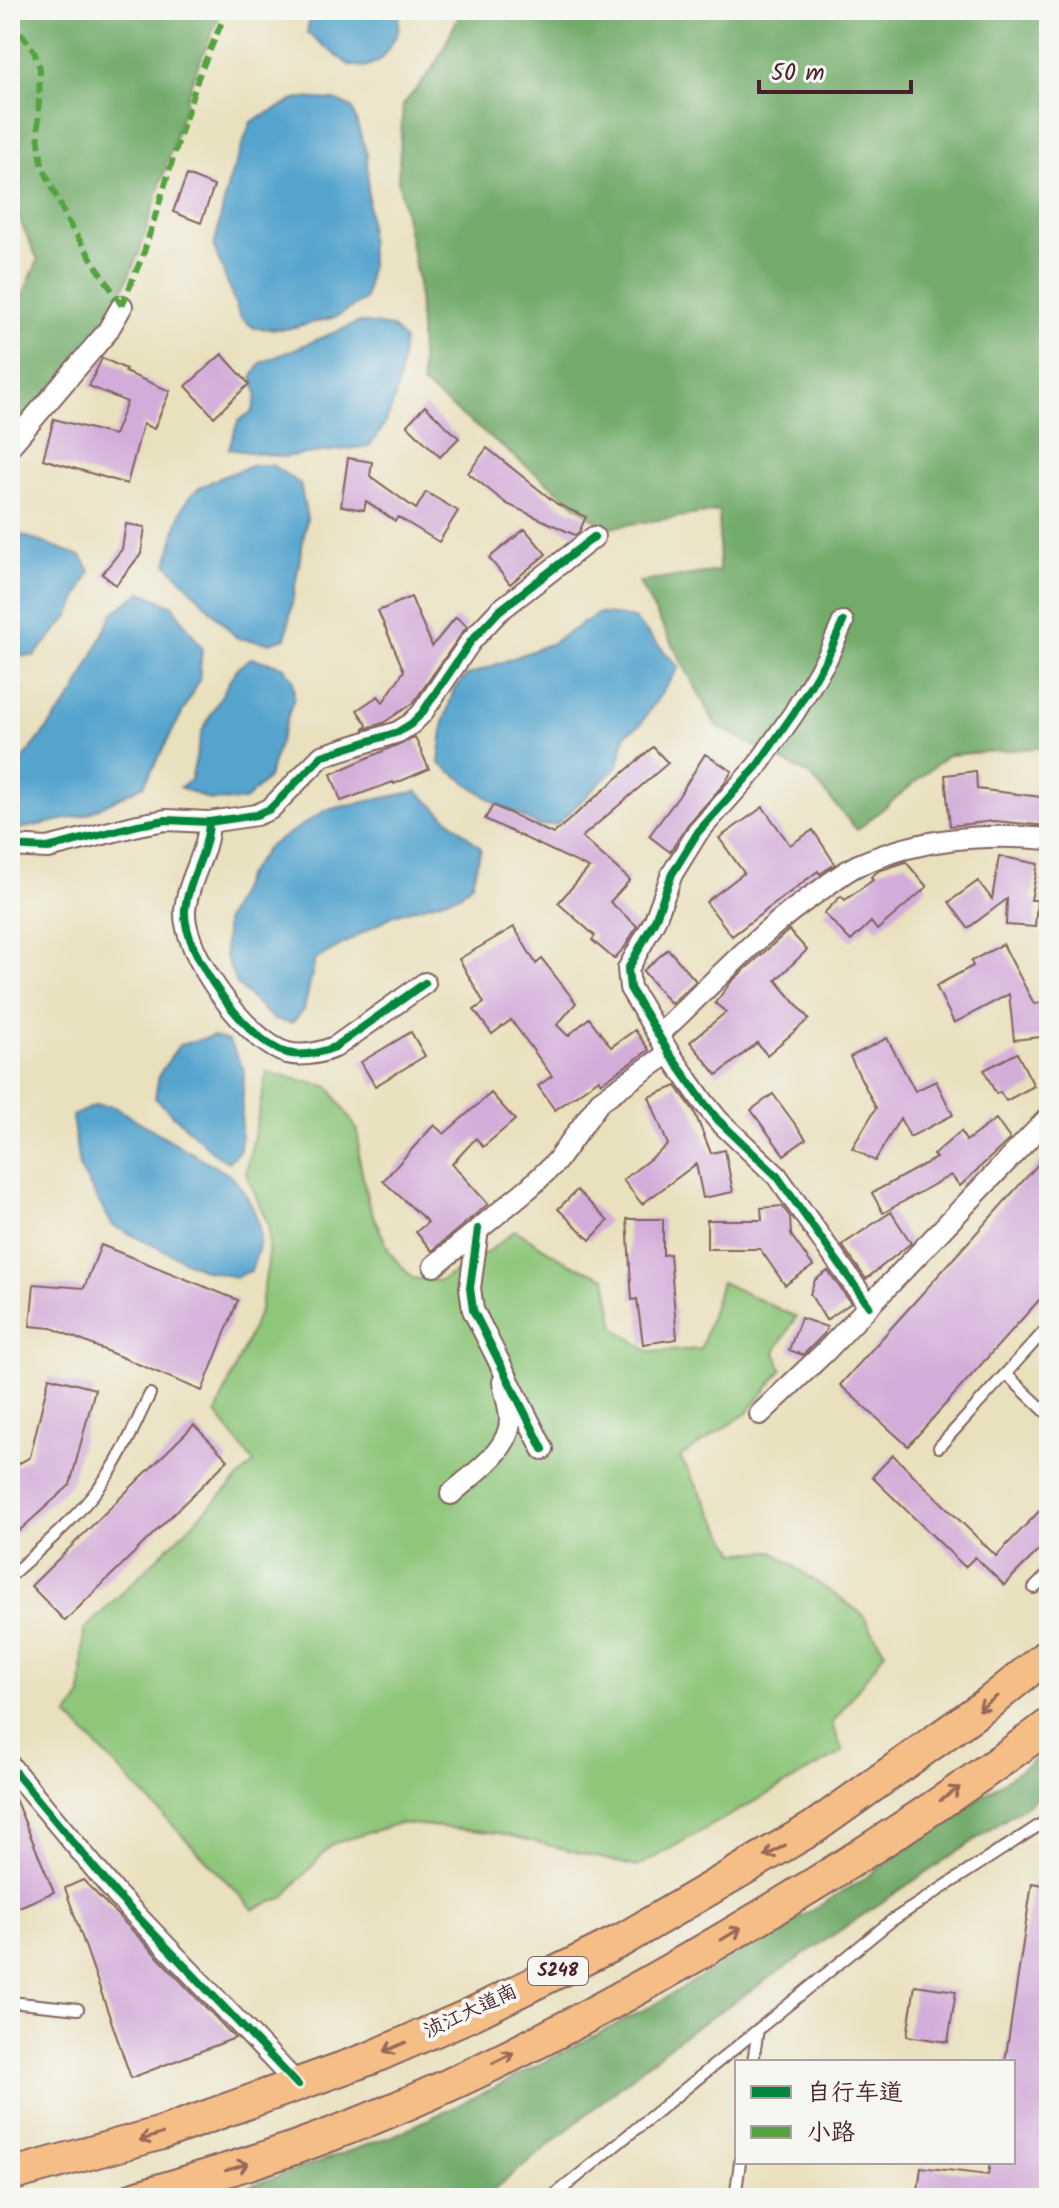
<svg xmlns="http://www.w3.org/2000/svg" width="1059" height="2208" font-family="Kalam,'LXGW WenKai TC',sans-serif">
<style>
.green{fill:#8ec67a;stroke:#6c7252;stroke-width:2}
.forest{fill:#72ab6a;stroke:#5e654a;stroke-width:2}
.water{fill:#54a4ce;stroke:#4f627c;stroke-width:2}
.building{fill:#d3add9}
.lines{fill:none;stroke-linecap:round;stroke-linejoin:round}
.lane-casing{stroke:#82635e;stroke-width:14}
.street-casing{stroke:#82635e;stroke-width:24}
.primary-casing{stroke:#82635e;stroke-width:36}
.lane{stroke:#fff;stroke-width:10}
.street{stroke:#fff;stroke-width:20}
.primary{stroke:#f6be87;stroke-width:32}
.quiet{stroke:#56a243;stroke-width:6;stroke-dasharray:12 6;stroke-linecap:butt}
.cycleway-casing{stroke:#f6f6f2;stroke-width:13}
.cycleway{stroke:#00873e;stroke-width:8}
.oneway{stroke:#976754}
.labels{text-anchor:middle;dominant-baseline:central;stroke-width:8;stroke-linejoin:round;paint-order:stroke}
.shield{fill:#f6f6f2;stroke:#7e6067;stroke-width:2}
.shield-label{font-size:18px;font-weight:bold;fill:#4a1f2b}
.street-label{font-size:20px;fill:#4a1f2b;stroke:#f6f6f2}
</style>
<rect width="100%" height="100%" fill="#f6f6f2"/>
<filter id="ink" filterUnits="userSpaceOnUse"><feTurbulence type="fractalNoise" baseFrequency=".0125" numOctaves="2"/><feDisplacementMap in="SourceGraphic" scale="16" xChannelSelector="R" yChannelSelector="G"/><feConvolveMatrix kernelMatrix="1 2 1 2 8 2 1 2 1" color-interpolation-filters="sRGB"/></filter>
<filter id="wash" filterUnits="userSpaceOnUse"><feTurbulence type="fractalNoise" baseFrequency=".006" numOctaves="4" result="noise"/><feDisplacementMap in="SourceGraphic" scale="32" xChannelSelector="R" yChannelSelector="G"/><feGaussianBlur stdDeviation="1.8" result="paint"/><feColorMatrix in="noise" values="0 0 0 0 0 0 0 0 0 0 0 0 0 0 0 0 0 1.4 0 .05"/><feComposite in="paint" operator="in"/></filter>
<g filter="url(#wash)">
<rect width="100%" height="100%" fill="#e9e0bd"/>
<!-- green -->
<path class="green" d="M267,1072l62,15 29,44 1,27 9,45 22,50 22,25 28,3 52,-32 23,-19 53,33 38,15 9,50 35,24 51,-3 20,-67 75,35 -21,35 7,18 -35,43 -67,44 56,96 37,-2 89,63 23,38 -53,72 11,28 -206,115 -138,-34 -99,-10 -68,21 -49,54 -30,11 -185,-193 13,-19 3,-67 170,-167 -38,-50 44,-103 8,-48 1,-35 -23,-54z"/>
<!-- forest -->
<path class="forest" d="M10,10h212l-28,65 -54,176 -35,79 -95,103v-108l28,-65 -28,-61z
M462,10h587v737l-101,8 -91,75 -47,-55 -94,-49 -77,-144 80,-11v-60l-114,17 -183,-144 -4,-103 -20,-102 5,-74 31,-38z
M1049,1750v40l-372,250 -193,158h-268l179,-63 103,-49 159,-83 202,-121z"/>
<!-- water -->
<path class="water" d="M311,10h89l-2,23 -18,28 -15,6 -16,-2 -42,-32z
M298,98l37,2 17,8 15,47 3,113 -5,32 -29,17 -50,12 -32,-1 -14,-11 -26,-70 14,-63 23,-62z
M359,322l33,5 12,13c-4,38 -8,77 -35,106l-85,11 -55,-8 9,-28 15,-10 4,-17 -5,-16 9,-15z
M254,465h18l28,19 7,34 -21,120 -17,5 -32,-5 -70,-74c19,-75 13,-72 87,-99z
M10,531l71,25 9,15 -21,45 -35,40h-16l-8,-4z
M141,592l31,13 30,43 -3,33 -55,104 -59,30 -65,14 -10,-1v-27l11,-39 54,-69 38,-80z
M599,613l34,5 46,49 -39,58 -14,9 -8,32 -61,58 -17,2 -45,-23 -56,-40 5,-42 10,-32 12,-13 84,-32z
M251,658l32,8 10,13 1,18 -26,81 -24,23 -34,-1 -30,-13 11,-7 11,-49 34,-62z
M10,671l4,2 7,16 -11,28z
M417,791l64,57 -9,35 -12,12 -66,20 -79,45 -11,50 -12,13 -18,-3 -37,-35 -12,-30v-34l22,-46 21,-28 58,-37z
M213,1036l16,5 15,29 -4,80 -12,12 -13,-8 -60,-56 4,-23 20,-30z
M96,1105l18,2 117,69c15,15 30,42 29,64 -1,10 -6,21 -9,31l-16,6 -31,-7 -91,-44 -34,-59 -7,-51z"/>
<g id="blocks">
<!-- building -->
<path class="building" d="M187,175l27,11 -13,37 -28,-11z
M222,354l27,30 -35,33 -28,-31z
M102,358l24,11 -1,3 45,19 -16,38 -11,-5 -16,60 -84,-25 11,-40 60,16 13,-33 -38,-16z
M425,406l34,32 -19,19 -33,-32z
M487,448l70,56 29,13 -7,15 -4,3 -68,-31 -39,-31z
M348,458l24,4 -2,14 46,33 10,-17 32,19 -19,31 -41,-25 -3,4 -29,-20 -2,9 -23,-4z
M126,524l19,3 -4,27 -25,31 -14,-11 20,-25z
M525,529l21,25 -36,30 -21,-26z
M411,597l21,49 24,-29 11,9 -54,77 -30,20 -19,6 3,-4 -10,-15 21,-14 5,6 21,-31 -26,-60z
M415,737l14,32 -35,15 -1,-2 -52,19 -10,-27z
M653,747l15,16 -86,74 48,43 -20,22 27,24 -12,21 -11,12 -22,-19 3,-4 -37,-33 31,-35 -104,-49 8,-14 60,29z
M705,754l27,17 -8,13 -36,40 -18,28 -21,-16 30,-40z
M976,771l1,18 72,9v28l-55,-5 -44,5 -5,-51z
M763,807l27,38 23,-15 22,34 -15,10 -2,-3 -86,65 -26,-34 38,-29 -25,-35z
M999,856l39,8 -7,36h6l-2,27 -29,-2 1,-26 -39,29 -19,-26 29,-21 14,18z
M906,862l21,25 -50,43 -6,-8 -20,19 -27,-28 17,-17 4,4 28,-20 -2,-3 7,-6z
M514,927l22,37 6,-5 34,44 -19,22 11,11 21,-18 22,29 24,-17 14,20 -48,33 -2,-4 -44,31 -17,-24 14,-10 -41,-56 -19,14 -18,-24 10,-7 -25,-44z
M789,930l18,20 -31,30 33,39 -42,36 -10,-12 -40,32 -27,-33 36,-30 -11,-9 17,-22z
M1003,944l31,60 15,-2v34l-35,4 -5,-46 -55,29 -18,-37 37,-20 -2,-5z
M668,949l28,32 -25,23 -28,-33z
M411,1032l14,24 -50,30 -14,-24z
M887,1038l28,53 21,-10 17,34 -43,22 -10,-19 -25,43 -23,-13 24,-40 -26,-51z
M1017,1053l17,33 -28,15 -6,-9 -4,2 -12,-24z
M676,1086l18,25 17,42 14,-3 8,42 -30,6 -7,-34 -54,40 -19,-24 45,-35 -19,-48z
M491,1093l24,27 -32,27 -7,-9 -24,26 36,40 -56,47 -16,-19 12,-10 -45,-41 51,-56 10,9z
M773,1094l33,45 -22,16 -33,-45z
M996,1119l14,20 -50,47 -9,-11 -68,38 -11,-20 64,-35 -3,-3 28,-24 5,10z
M1049,1152v137l-141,157 -68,-61z
M577,1190l31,31 -18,19 -32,-31z
M782,1206l8,11 1,18 22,31 -28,19 -25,-36h-53v-29h55l-1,-12z
M891,1212l20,31 -45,36 -24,-34z
M627,1219h36v36l7,-1 7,85 -34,5 -6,-45 -5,1z
M101,1245l137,55 -36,91 -150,-63 -22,-2 4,-42 50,4z
M828,1271l23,32 -25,17 -16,-26 5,-14z
M801,1318l26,9 -3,7 -21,21 -14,-5z
M49,1377l46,12 -25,96 -60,54v-70l20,-12z
M194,1425l34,35 -163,161 -34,-35z
M893,1455l103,101 53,-55v39l-45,45 -29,-28 -10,10 -93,-90z
M10,1787l44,105 -44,19z
M83,1880l48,49 104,109 -104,40 -66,-190z
M1032,1883l17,3v312h-132l4,-31 67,8 2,-13h23v-100h-8z
M915,1985l41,6 -8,51 -41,-6z"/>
</g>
</g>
<g filter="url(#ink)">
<use href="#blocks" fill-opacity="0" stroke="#82635e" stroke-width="2"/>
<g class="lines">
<!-- lane casing -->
<g class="lane-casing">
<path id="lane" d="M1006,1374l43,41
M939,1447l110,-121
M10,1576c36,-32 73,-63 100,-104 16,-23 27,-52 40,-78
M1034,1588l15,-15
M10,2002l68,7
M753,2062l5,-33
M551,2198l340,-277 158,-102
M735,2198l5,-36"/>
</g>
<!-- street casing -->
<g class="street-casing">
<path id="street" d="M10,446l97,-114 15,-26
M843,622l-16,36 -33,55 -37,53 -59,66 -26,42 -17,46 -27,49 2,19 39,65 33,47 16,20 59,56 92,130
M209,822c-1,32 -21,57 -24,88 -3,42 62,132 102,143 17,4 33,0 48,-6l90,-64
M10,846l38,2 90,-23 28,-5 43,2 47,-7 14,-6 52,-53 76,-24 13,-8 11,-11 49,-72 28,-30 95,-74
M658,1035c54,-50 102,-105 164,-146 11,-8 23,-18 36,-24 62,-27 124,-32 191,-26
M478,1229l-8,59 3,22 70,139
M434,1266l96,-79 26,-25 44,-61 69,-48
M760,1414l66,-63 223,-234
M451,1494c20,-19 59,-43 59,-74 0,-12 -5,-26 -7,-38
M10,1766l107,129 181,190"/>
</g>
<!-- primary casing -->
<g class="primary-casing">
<path id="primary" d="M10,2175l152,-42 209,-75 101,-44 150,-74 191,-112 177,-126 59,-48
M135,2198c58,-18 116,-34 173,-55 157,-57 306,-138 449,-224 100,-60 199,-123 292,-194"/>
</g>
<!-- lane -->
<use href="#lane" class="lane"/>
<!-- street -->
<use href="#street" class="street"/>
<!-- primary -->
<use href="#primary" class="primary"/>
<!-- quiet -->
<path class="quiet" d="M10,18l24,33 6,17 -2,65 4,32 26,57 54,84
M122,306l22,-54 54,-174 29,-68"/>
<!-- cycleway casing -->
<g class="cycleway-casing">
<path id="cycleway" d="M843,622l-16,36 -33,55 -37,53 -59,66 -26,42 -17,46 -27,49 2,19 39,65 33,47 16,20 59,56 92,130
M209,822c-1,32 -21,57 -24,88 -3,42 62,132 102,143 17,4 33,0 48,-6l90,-64
M10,846l38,2 90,-23 28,-5 43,2 47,-7 14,-6 52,-53 76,-24 13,-8 11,-11 49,-72 28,-30 95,-74
M478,1229l-8,59 3,22 70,139
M10,1766l107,129 181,190"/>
</g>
<!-- cycleway -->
<use href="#cycleway" class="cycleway"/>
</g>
<!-- one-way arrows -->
<defs><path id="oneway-shaft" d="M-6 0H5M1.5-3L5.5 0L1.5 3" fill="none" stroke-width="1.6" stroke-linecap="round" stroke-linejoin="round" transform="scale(2)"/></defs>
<g class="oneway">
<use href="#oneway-shaft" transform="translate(988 1703) rotate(143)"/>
<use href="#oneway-shaft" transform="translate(950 1794) rotate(-34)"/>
<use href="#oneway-shaft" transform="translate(775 1851) rotate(150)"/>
<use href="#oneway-shaft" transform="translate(731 1934) rotate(-31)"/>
<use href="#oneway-shaft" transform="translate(395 2047) rotate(156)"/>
<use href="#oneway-shaft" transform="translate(503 2058) rotate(-27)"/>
<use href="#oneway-shaft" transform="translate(151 2137) rotate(163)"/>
<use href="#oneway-shaft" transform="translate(237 2167) rotate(-18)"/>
</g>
</g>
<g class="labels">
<!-- shield labels -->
<rect class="shield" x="528" y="1957" width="60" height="28" rx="6"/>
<g class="shield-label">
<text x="558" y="1971">S248</text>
</g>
<!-- street labels -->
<g class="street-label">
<text transform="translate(471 2012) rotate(-25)">浈江大道南</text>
</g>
</g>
<!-- margin -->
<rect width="1059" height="2208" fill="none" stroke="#f6f6f2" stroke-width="40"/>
<!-- legend -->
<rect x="735" y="2060" width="280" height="104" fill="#f6f6f2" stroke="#b1a0a2" stroke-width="2"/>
<rect x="751" y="2086" width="40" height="12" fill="#00873e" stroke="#b1a0a2" stroke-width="2"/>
<text x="807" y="2100" font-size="24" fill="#4a1f2b">自行车道</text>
<rect x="751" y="2126" width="40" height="12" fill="#56a243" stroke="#b1a0a2" stroke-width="2"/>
<text x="807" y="2140" font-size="24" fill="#4a1f2b">小路</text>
<!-- scale -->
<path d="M759 80v12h152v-12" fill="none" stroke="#4a1f2b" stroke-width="4"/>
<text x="771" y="80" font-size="24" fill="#4a1f2b" stroke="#f6f6f2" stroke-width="6" paint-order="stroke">50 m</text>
</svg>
